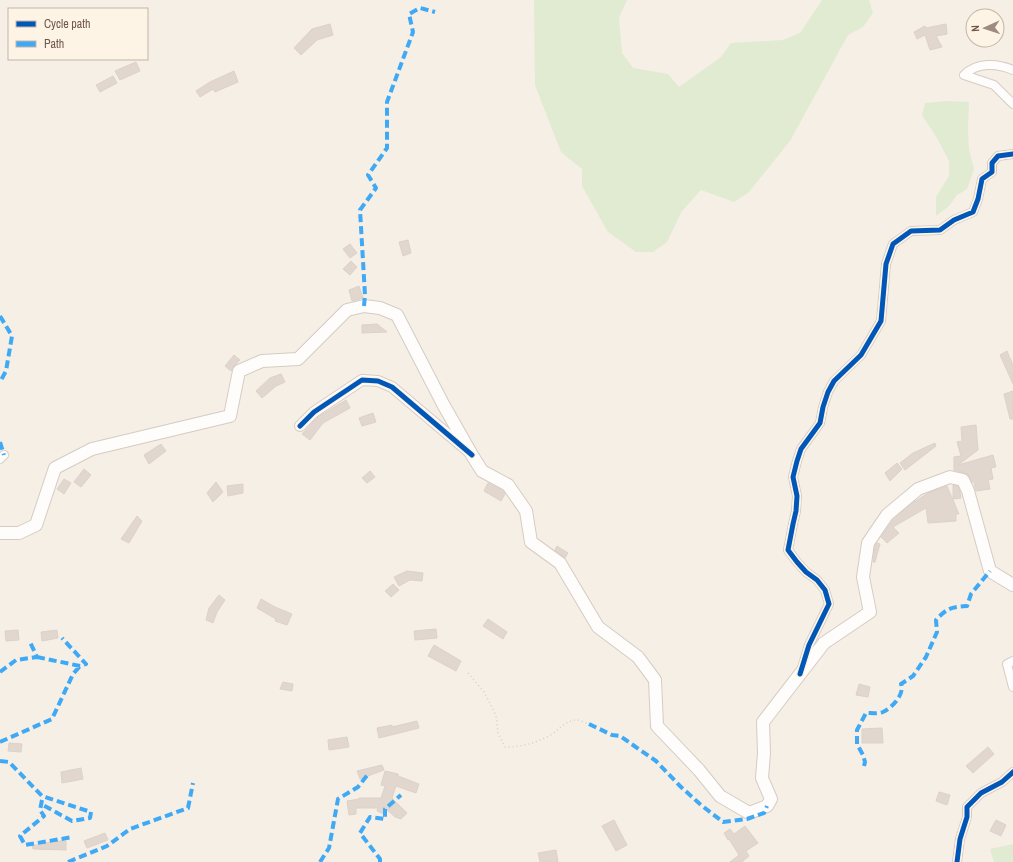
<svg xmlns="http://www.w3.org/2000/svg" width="1013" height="862" font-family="'Archivo Narrow',sans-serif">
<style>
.green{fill:#e1ebd1}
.building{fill:#e1d7ce;stroke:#ddd2c9}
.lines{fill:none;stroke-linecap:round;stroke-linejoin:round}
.minor-casing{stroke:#d6ccc4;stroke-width:10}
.tertiary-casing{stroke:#d6ccc4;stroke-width:12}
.secondary-casing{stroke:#d5cbc3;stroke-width:14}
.path{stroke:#d6cec9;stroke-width:1.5;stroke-dasharray:1 3;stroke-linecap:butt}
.minor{stroke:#fefdfb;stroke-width:8}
.tertiary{stroke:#fefdfb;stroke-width:10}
.secondary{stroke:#fefdfb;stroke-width:12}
.quiet{stroke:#3fa9f5;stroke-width:4;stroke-dasharray:8 4;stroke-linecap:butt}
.cycleway-casing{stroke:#fef4e6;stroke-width:8}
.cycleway{stroke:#0057b8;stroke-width:5}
</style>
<rect width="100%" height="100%" fill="#f5efe6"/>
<!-- green -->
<path class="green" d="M534,0h93l-8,18 3,35 11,15 35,6 11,13 42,-30 10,-14 52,-3 17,-7 22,-33h47l4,13 -10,14 -15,8 -58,106 -42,52 -14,9 -33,-12 -19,21 -15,31 -14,10h-17l-28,-20 -26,-46v-17l-21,-17 -26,-67z
M948,101l21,1 -1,27 1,21 5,19 -7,20 -10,6 -8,11 -13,10v-19l13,-21v-15l-12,-23 -15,-23 3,-12z
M1013,844v18h-19l-4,-13z"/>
<!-- building -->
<path class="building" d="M330,24l3,11 -16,5 -16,15 -7,-7 18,-19z
M946,24l1,10 -11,2 6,11 -12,3 -5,-15 -8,4 -3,-7 11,-6 1,2z
M136,62l4,9 -20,9 -5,-9z
M234,71l4,11 -23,10 -2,-3 -13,8 -4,-6 14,-9z
M113,76l4,7 -17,9 -4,-7z
M408,240l3,13 -8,3 -4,-14z
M350,244l7,9 -7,5 -7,-9z
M351,261l6,6 -7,8 -7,-6z
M359,286l4,12 -11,3 -3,-11z
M377,324l10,8 -25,1v-8z
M1007,351l6,14v19l-13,-29z
M234,355l6,5 -7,7 -2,4 -6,-5z
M281,374l4,8 -9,4 -14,12 -6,-7 14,-13z
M1013,391v28h-3l-6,-25z
M346,400l4,8 -27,15 -13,17 -8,-6 16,-17z
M373,413l3,9 -14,4 -3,-8z
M976,425l2,25 -20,15 35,-10 3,12 -5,1 2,11 -5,1 2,9 -14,2 -2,-9h-2l-4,-8 -14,-4v-13l7,-1 -4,-14 5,-1 -1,-14z
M935,443l1,3 -31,24 -5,-7 13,-10z
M161,444l5,7 -17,13 -5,-9z
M897,463l5,6 -12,12 -5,-8z
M84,469l7,6 -10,12 -7,-5z
M370,471l5,6 -8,6 -5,-5z
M64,479l7,4 -7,11 -7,-5z
M216,482l7,10 -10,10 -6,-9z
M488,483l15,8 2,3 -4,7 -17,-10z
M243,484v9l-15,3 -1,-10z
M953,485l5,1 2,6 1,6 -8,1z
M947,486l12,28h-3v7l-28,2 -2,-15 -33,19 6,6 -12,10 -6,-6 12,-17 18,-16 17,-11z
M137,516l5,5 -13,22 -8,-4z
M877,543l3,1 -5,18h-2l2,-16z
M557,546l11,7 -3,5 -10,-8z
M407,571l16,2 -1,8 -12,-1 -11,6 -5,-9z
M393,584l6,6 -8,7 -6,-6z
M219,595l6,5 -8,12 -4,11 -7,-3 3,-12z
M261,599l14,8 17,7 -5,11 -12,-4 1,-2 -19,-11z
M488,619l19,13 -4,7 -20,-13z
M436,629l1,9 -22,2 -1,-9z
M18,630l1,10 -13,1 -1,-10z
M57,630l1,8 -16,3 -1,-9z
M434,645l27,16 -5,10 -28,-15z
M283,682l10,2 -1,7 -12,-2z
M859,684l11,3 -2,10 -12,-2z
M417,721l2,7 -40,10 -2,-10 15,-3v2z
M882,728l1,15h-21v-14z
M347,737l2,10 -20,3 -1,-10z
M9,743l13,1 -1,8 -13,-1z
M988,747l6,7 -21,19 -7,-7z
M382,765l2,5 -24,9 -3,-8z
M81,768l2,11 -21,4 -1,-11z
M385,771l13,3v2l21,8 -3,9 -20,-7 -4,12 15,15 -6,6 -6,-2 -10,-9 -1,6 -7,-3 1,-3h-22v6l-7,1 -2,-14 12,-2v-1h22l4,-12 -4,-1z
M939,792l11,3 -3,10 -11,-4z
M614,820l13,25 -11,6 -14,-25z
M996,820l10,5 -5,11 -11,-5z
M745,826l13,17 -12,8 3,5 -7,6h-12l9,-7 -10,-16 -1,1 -4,-7 6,-4 4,5z
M105,833l3,7 -21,8 -3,-7z
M55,841h11v9l-33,-1 -1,-3z
M556,850l2,12h-18l-2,-9z"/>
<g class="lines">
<!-- minor casing -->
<g class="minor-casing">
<path id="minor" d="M1013,70c-16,-7 -36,-8 -49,5l30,10 19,19
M0,459l4,-4
M1013,661l-6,3 6,23
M802,668l7,-23 20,-41 -4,-14 -8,-10 -11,-8 -9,-10 -9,-12 5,-26 3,-13 1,-15 -4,-19 4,-16 4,-12 19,-26 3,-16 5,-15 6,-11 27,-26 20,-34 5,-57 7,-20 18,-13 29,-1 14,-10 19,-8 5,-13 4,-20 10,-7v-9l6,-7 15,-2
M957,862l3,-23 7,-22v-10l14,-14 21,-11 11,-10"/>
</g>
<!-- tertiary casing -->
<g class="tertiary-casing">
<path id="tertiary" d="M300,426l14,-14 48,-32 16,1 14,6 77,65"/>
</g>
<!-- secondary casing -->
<g class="secondary-casing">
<path id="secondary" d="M0,533h19l17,-8 19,-57 37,-19 138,-33 9,-45 23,-10 36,-2 49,-49 17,-4 16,2 17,7 46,89 29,51 10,16 26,14 18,26 5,31 29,21 38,64 40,30 17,23 2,46 42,44 21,26 29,17 18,-7 4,-7 -9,-21 2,-25 -1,-31 61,-79 46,-31 -7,-35 5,-34 19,-28 31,-26 32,-12 13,3 5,11 22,80 23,14"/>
</g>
<!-- path -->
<path class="path" d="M468,673l16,19 8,15 4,9 2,17 7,14c15,0 28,-3 42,-10 10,-4 17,-17 30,-17 3,0 8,3 12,4"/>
<!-- minor -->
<use href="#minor" class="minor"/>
<!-- tertiary -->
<use href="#tertiary" class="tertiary"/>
<!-- secondary -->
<use href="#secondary" class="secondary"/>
<!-- quiet -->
<path class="quiet" d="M364,306l1,-11 -5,-85 16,-22 -8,-13 19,-27v-46l26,-70 -4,-18 11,-6 15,4
M0,316l12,20 -6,35 -6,11
M0,442l4,13
M37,657l43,9 6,-2 -24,-26
M0,672l16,-12 21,-3 -7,-15
M589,724l23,11 8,1 36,25 24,25 21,19 22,17 24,-3 17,-6 3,-7
M0,742l52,-23 21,-45 7,-8
M0,761l9,1 33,34 49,16 -1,6 -18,3 -31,-17
M864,766l1,-4 -2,-7 -6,-11v-14l9,-17c5,0 12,1 17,-1 9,-4 22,-18 18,-28l12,-8 13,-19 11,-25 -1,-12c11,-12 15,-13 31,-14l4,-12 19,-23
M42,800l-2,10 4,6 -24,20 5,9 48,-8
M68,862l39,-16 23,-17 58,-21 5,-25
M320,862l9,-14 9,-49 20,-12 11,-14
M380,862v-3l-20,-26 10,-16 15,2v-10l16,-14"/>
<!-- cycleway casing -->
<g class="cycleway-casing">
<path id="cycleway" d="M300,426l14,-14 48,-32 16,1 14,6 80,68
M800,674l9,-29 20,-41 -4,-14 -8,-10 -11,-8 -9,-10 -9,-12 5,-26 3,-13 1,-15 -4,-19 4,-16 4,-12 19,-26 3,-16 5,-15 6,-11 27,-26 20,-34 5,-57 7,-20 18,-13 29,-1 14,-10 19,-8 5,-13 4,-20 10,-7v-9l6,-7 15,-2
M957,862l3,-23 7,-22v-10l14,-14 21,-11 11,-10"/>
</g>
<!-- cycleway -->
<use href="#cycleway" class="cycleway"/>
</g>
<!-- legend -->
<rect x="8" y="8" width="140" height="52" fill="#fef4e6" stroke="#c5b5a7"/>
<rect x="16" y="21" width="20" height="6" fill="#0057b8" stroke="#c5b5a7"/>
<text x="44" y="28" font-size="12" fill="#705649">Cycle path</text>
<rect x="16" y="41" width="20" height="6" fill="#3fa9f5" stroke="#c5b5a7"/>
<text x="44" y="48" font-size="12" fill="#705649">Path</text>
<!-- north arrow -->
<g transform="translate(985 28) rotate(267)"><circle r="19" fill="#fef4e6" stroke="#c5b5a7"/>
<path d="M0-3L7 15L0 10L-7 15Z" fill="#9f8c80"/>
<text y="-6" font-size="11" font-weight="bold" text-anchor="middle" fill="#705649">N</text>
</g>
</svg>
